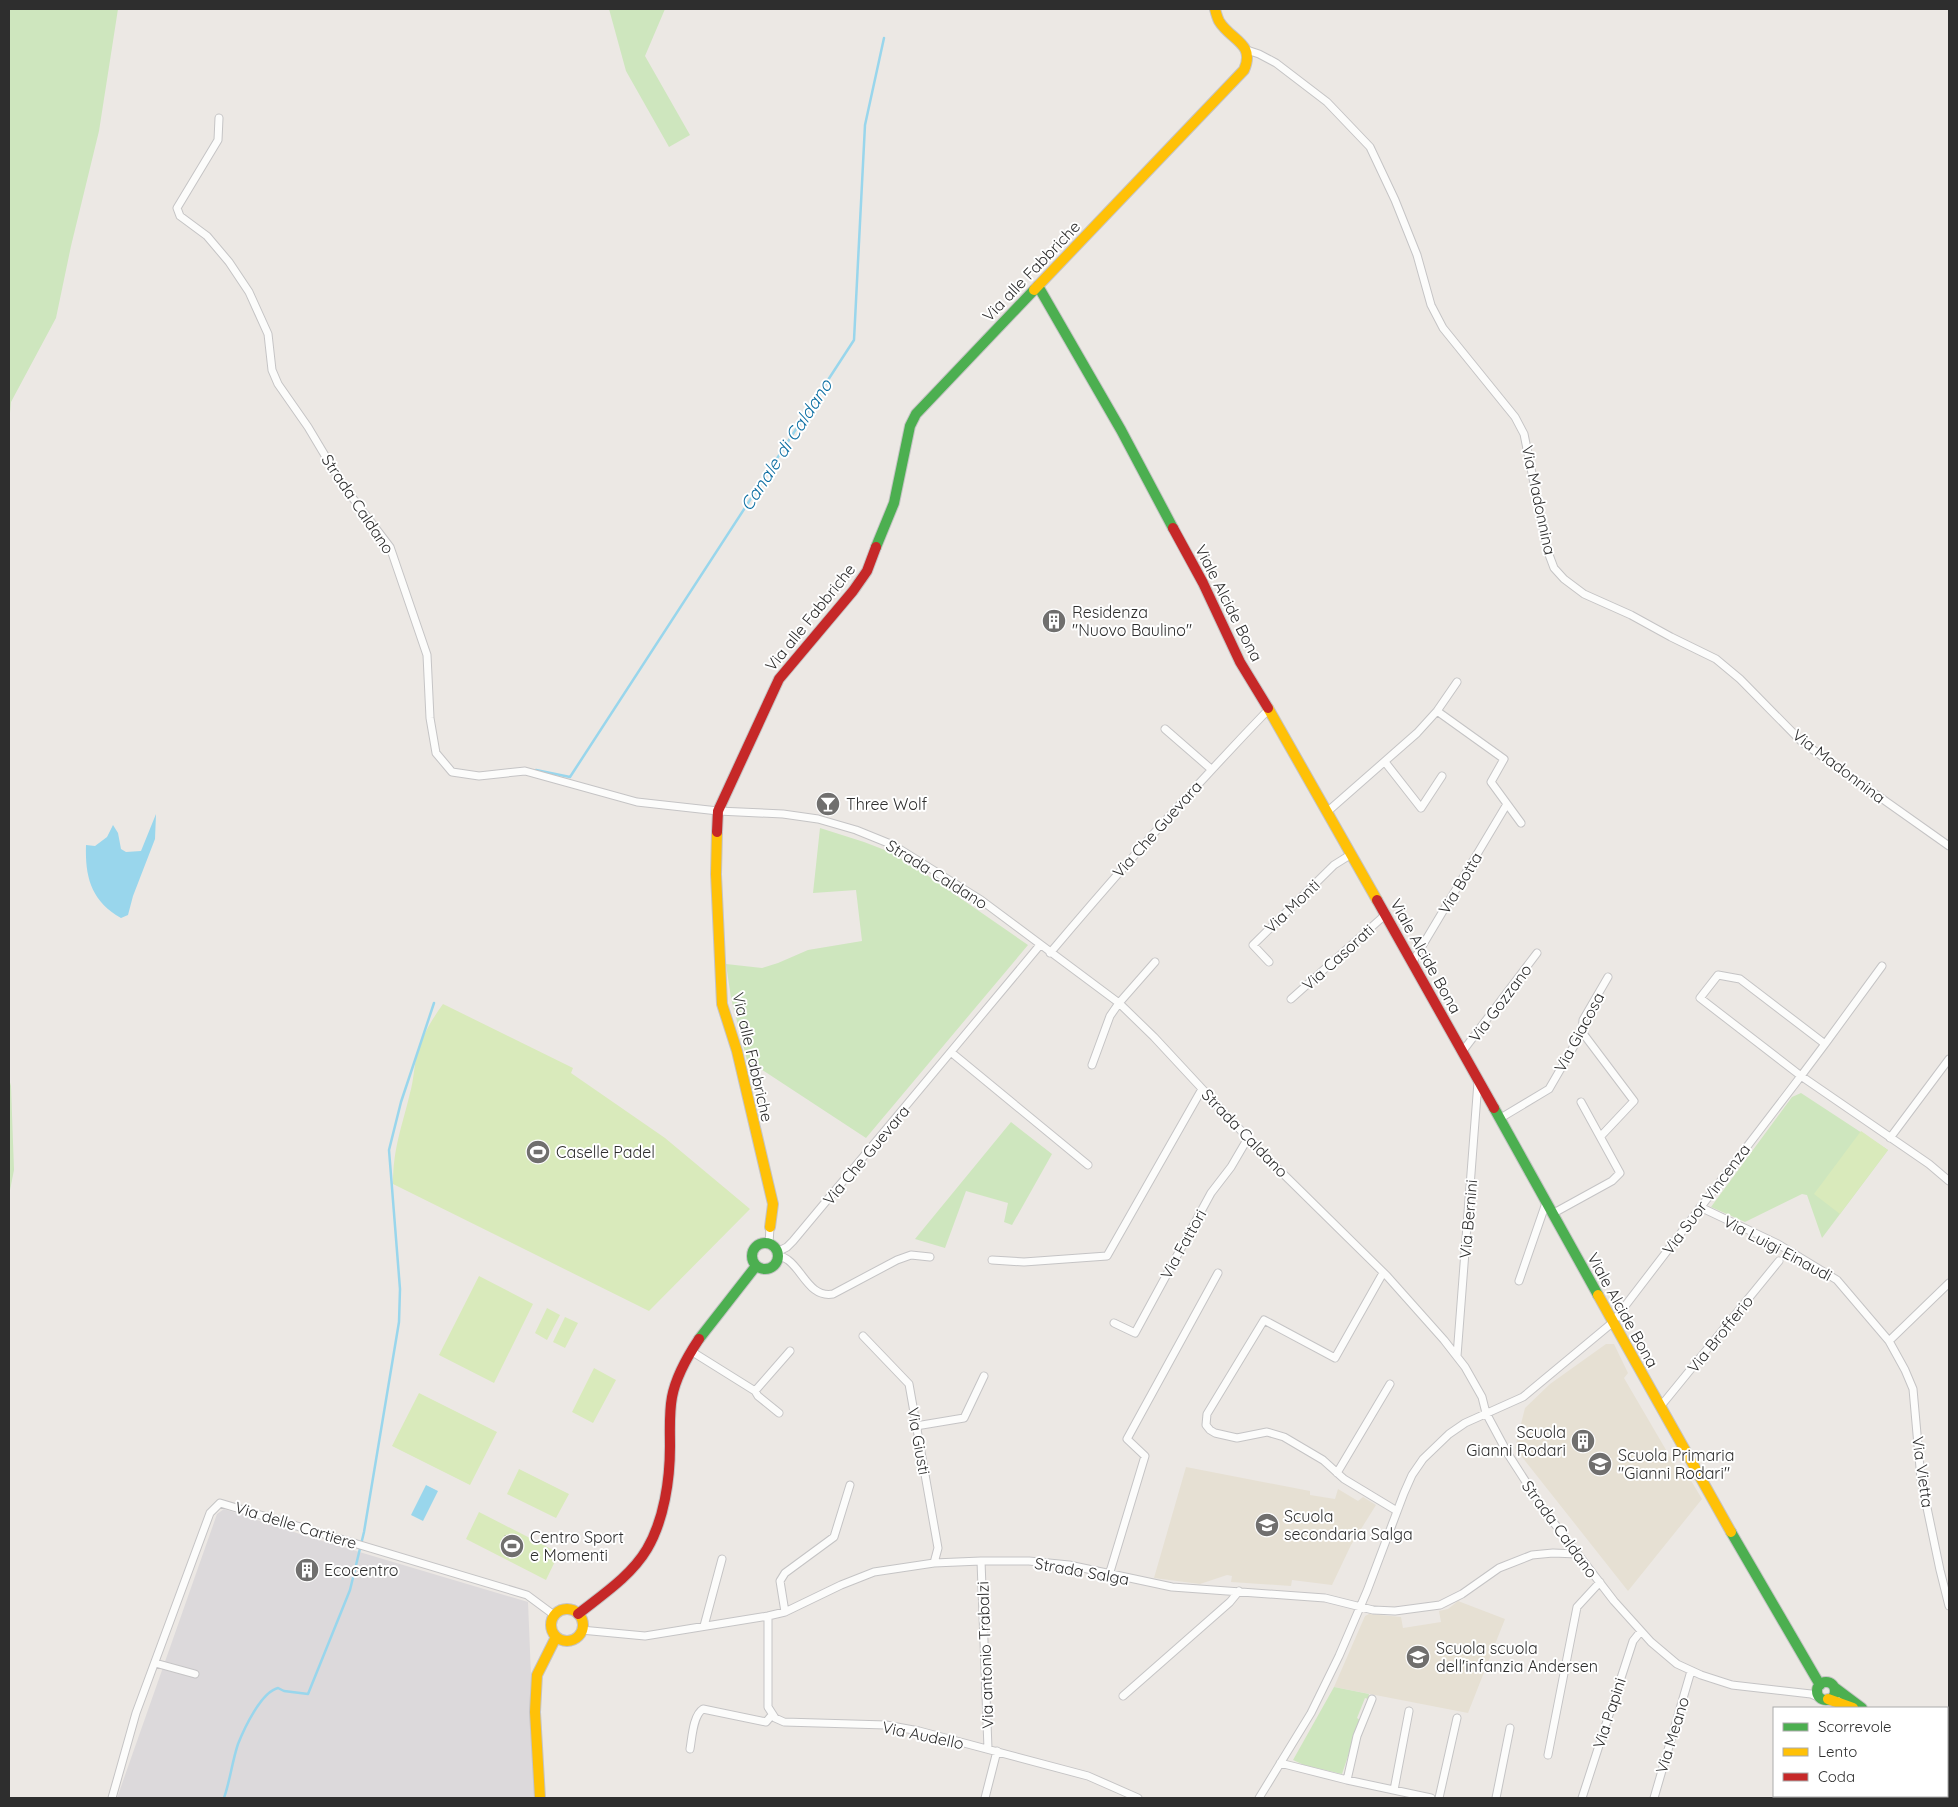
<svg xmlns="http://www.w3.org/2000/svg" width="1958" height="1807" font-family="Quicksand,sans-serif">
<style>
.industrial{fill:#dcd9db}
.education{fill:#e6e0d3}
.green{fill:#cee6be}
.pitch{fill:#d9eabb}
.water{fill:#99d6ec}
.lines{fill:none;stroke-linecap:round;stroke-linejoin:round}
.stream{stroke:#99d6ec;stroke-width:2.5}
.street-casing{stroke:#c5c4c5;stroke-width:9}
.fast-casing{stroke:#c5c4c5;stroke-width:12}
.slow-casing{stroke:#c5c4c5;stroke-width:12}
.jam-casing{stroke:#c5c4c5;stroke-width:12}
.street{stroke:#fcfcfb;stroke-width:7}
.fast{stroke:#4caf50;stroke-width:10}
.slow{stroke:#ffc107;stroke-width:10}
.jam{stroke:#c62828;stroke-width:10}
.labels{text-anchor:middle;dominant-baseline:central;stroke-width:4;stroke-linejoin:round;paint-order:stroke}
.street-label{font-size:16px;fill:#2e2e2e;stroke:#fff}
.poi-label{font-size:16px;fill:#2e2e2e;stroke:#fff;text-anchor:start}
.water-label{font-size:18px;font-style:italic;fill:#0d6fa3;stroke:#fff}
</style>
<rect width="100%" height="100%" fill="#ece8e4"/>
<!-- industrial -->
<path class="industrial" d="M224,1509l85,28 219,65 8,196h-419l100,-284z"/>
<!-- education -->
<path class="education" d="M1606,1344h8l14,29 -4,5 59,101h7l12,20 -74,92 -113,-143 10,-40 25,-24z
M1186,1467l124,24v4l25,4 3,-10 20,12 5,-4 13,8 -25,40 -19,40 -40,-5 -1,6 -60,-4 1,-6 -5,-1 -27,9 -46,-6z
M1458,1601l47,18 -37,94 -134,-26 31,-71 4,-2 32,3 2,11 38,-6 -2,-11 9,-2z"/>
<!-- green -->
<path class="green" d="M9,9h109l-19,122 -28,115 -15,72 -45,84 -2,22z
M609,9h56l-20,47 45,79 -21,12 -43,-76z
M820,828l44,14 26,10 31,19 107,74 -162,193 -119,-78 -16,-62 -5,-34 36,4 16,-5 30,-13 54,-9 -6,-51 -43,3z
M9,1079l2,7 3,84 -5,25z
M1801,1093l87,57 -66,88 -15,-43 -5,-1 -57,28 -34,-15 81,-110z
M1011,1122l41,32 -40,71 -8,-3 4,-19 -42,-12 -21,57 -30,-9z
M1334,1687l35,7 -1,5 -3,-1 -8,20 3,2 -18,54 -38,-9 -11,-5z"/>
<!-- pitch -->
<path class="pitch" d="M443,1004l130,64 -2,5 94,65 85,71 -101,102 -256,-127c0,-36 9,-57 17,-91 4,-14 4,-29 8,-42 5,-17 15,-33 25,-47z
M1861,1131l27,19 -48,64 -26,-20z
M479,1276l54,28 -39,79 -55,-28z
M547,1308l13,7 -13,25 -12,-7z
M565,1317l13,6 -13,25 -12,-6z
M594,1368l22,12 -23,43 -21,-11z
M419,1393l78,39 -27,53 -78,-39z
M519,1469l50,25 -13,24 -49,-24z
M479,1512l80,41 -13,27 -80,-41z"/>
<!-- water -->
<path class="water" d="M156,814l-1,25 -22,57 -5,19 -7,3c-30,-17 -36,-41 -35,-73l9,1 12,-9 6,-12 5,8 3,16 5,3 15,-1z
M426,1485l12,6 -15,30 -12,-6z"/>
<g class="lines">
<!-- stream -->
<path class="stream" d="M536,770l34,7 284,-437 11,-215 19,-87
M224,1798c6,-17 8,-36 14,-54 6,-15 23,-52 40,-56l6,3 24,3 42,-104 14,-58 35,-210 1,-33 -11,-139 12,-48 33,-99"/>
<!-- street casing -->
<g class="street-casing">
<path id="street" d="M1247,50l12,4 17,9 51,39 43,45 25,53 22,55 14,50 12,23 72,89 9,17 24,118 6,16 10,11 20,15 47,21 40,22 45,22 24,20 62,63 147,104
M219,118l-1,22 -41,68 3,8 27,20 22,26 20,30 19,42 4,36 6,14 30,43 34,57 48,63 37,108 3,63 6,35 16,19 27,4 46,-5 112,31 81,9 65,3 35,5 38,11 37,15 88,55 138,103 35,34 105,113 128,126 57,64 21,27 17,30 4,16 22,41 36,56 70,91 37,41 26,22 24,11 31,10 79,9 12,5
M1437,711l67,48 -13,23 30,41
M1165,729l46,40
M1385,762l36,46 21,-32
M1327,812l90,-79 20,-22 20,-29
M1050,953c71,-84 143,-165 219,-244
M1269,962l-16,-17 81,-80 16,-10
M1412,963l95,-159
M1718,975l22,4 85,65 -24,32 -101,-78z
M1291,999l94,-84
M1582,1032l52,69 -33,35
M1825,1044l57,-78
M1462,1052l75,-99
M952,1053l136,112
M1092,1065l18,-49 9,-13 36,-41
M1499,1119l50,-30 33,-57 1,-12 25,-43
M1890,1138l59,-79
M1700,1207l78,37 59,36 52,61 16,29 8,19 8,90 19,91 9,36
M1552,1214l60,-33 8,-8 -39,-71
M769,1244l1,-17
M777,1252l10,-5 6,-6 247,-296
M777,1254c4,2 8,4 11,6 15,11 22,38 45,34l64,-34 14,-5 19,2
M992,1260l32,2 83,-6 95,-167
M1383,1273l-48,85 -71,-38 -57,94 -1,11 4,5 5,3 22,5 30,-6 17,5 39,23 21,19 53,32
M1519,1281l27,-78
M1114,1323l21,10 76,-140 20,-26 17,-29
M863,1336l46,48 29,164 -4,15
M1889,1341l60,-58
M691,1351l64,40 3,5 21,17
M1457,1356l21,-274
M755,1391l35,-40
M1660,1407l119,-146
M916,1426l48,-8 20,-42
M1337,1473l53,-89
M981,1561l7,188
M1109,1575l36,-119 -18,-17 91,-166
M785,1612l-5,-31 5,-8 49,-36 16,-52
M768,1616v91l7,11 9,4 102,3 33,6 169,45 50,22
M704,1626l18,-67
M581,1630l64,6 123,-20 17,-4 56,-27 33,-13 60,-9 47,-2h48l40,4 103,22 153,11 48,12 22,1 45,-6 22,-11 37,-26 33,-13 21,-2 24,1
M155,1663l40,11
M1123,1696l107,-94 9,-11
M690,1749c2,-11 3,-34 13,-40l63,13 6,-7
M1548,1755l29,-148 23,-25
M1280,1763l67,17 84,18
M1347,1780l10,-44 15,-37
M1394,1790l15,-79
M112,1798l24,-85 74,-200 10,-10 307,92 27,20
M985,1798l12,-47
M1259,1798l52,-85 28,-57 28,-65 37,-98 8,-18 11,-16 26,-25 16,-11 58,-26 89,-74 189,-247 128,88 20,17
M1439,1798l18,-80
M1496,1798l14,-70
M1582,1798l51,-157 8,-10
M1654,1798l37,-127"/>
</g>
<!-- fast casing -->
<g class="fast-casing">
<path id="fast" d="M1038,286l83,144 52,98
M876,547l18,-44 16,-77 6,-12 118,-124
M1494,1108l104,187
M752 1256a13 13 0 1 1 26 0a13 13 0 1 1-26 0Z
M699,1339l57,-73
M1731,1532l89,153
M1817 1691a9 9 0 1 1 18 0a9 9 0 1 1-18 0Z
M1834,1687l28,21"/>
</g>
<!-- slow casing -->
<g class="slow-casing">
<path id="slow" d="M1034,290l210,-220c12,-27 -14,-30 -25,-49 -2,-4 -3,-8 -4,-12
M1268,708l109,192
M717,832l-1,42 6,130 15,47 36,153 -3,23
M1598,1295l133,237
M551 1625a16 16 0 1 1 32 0a16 16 0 1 1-32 0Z
M1828,1699l25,9
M540,1798l-5,-86 2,-37 19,-38"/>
</g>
<!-- jam casing -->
<g class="jam-casing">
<path id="jam" d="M1173,528l30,55 37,79 28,46
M717,832l1,-21 61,-132 74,-88 14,-20 9,-24
M1377,900l117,208
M578,1614c24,-19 53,-38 69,-65 17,-29 23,-69 23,-103 0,-16 -1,-33 2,-49 4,-21 15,-40 27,-58
M1947,1774l2,2"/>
</g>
<!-- street -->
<use href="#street" class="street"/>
<!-- fast -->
<use href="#fast" class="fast"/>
<!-- slow -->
<use href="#slow" class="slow"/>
<!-- jam -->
<use href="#jam" class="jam"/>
</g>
<!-- icons -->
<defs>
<g id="building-disc" transform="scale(1.25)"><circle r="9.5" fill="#706f6e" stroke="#fff"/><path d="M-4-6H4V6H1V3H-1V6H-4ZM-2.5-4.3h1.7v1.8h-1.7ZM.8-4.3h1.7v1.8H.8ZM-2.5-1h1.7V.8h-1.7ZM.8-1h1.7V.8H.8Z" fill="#fff"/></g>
<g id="bar-disc" transform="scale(1.25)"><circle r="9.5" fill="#706f6e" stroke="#fff"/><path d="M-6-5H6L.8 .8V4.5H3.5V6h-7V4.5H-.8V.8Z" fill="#fff"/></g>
<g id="stadium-disc" transform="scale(1.25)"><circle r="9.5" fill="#706f6e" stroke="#fff"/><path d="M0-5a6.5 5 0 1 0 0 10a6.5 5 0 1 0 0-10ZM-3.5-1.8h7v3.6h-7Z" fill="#fff"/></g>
<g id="school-disc" transform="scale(1.25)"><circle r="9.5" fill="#706f6e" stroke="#fff"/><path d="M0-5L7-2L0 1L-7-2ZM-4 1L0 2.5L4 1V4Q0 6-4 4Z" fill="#fff"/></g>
</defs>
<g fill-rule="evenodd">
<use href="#building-disc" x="1054" y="621"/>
<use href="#bar-disc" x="828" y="804"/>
<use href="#stadium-disc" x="538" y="1152"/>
<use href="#building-disc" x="1583" y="1441"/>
<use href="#school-disc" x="1600" y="1464"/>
<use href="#school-disc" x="1267" y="1525"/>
<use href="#stadium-disc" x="512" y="1546"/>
<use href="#building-disc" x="307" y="1570"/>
<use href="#school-disc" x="1418" y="1657"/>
</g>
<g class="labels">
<!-- street labels -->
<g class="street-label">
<text transform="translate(1031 271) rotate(-46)">Via alle Fabbriche</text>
<text transform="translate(1539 500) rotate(78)">Via Madonnina</text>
<text transform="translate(358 504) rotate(56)">Strada Caldano</text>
<text transform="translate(1229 603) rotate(63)">Viale Alcide Bona</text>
<text transform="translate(810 617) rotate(-51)">Via alle Fabbriche</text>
<text transform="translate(1839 766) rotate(37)">Via Madonnina</text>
<text transform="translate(1157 829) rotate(-48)">Via Che Guevara</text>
<text transform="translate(937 874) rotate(32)">Strada Caldano</text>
<text transform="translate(1460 883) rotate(-59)">Via Botta</text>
<text transform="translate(1292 906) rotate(-44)">Via Monti</text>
<text transform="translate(1426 956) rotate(61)">Viale Alcide Bona</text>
<text transform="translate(1338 957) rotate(-42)">Via Casorati</text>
<text transform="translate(1500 1003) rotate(-53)">Via Gozzano</text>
<text transform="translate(1579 1032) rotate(-62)">Via Giacosa</text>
<text transform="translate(753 1057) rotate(77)">Via alle Fabbriche</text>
<text transform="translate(1245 1133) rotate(46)">Strada Caldano</text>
<text transform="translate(866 1155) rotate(-50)">Via Che Guevara</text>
<text transform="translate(1706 1199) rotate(-53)">Via Suor Vincenza</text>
<text transform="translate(1468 1219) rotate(-85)">Via Bernini</text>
<text transform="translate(1183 1244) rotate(-61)">Via Fattori</text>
<text transform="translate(1778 1248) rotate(28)">Via Luigi Einaudi</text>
<text transform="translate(1623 1310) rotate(61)">Viale Alcide Bona</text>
<text transform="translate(1720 1334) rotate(-51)">Via Brofferio</text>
<text transform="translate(919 1441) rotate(80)">Via Giusti</text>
<text transform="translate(1923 1472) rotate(82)">Via Vietta</text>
<text transform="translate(296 1525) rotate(17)">Via delle Cartiere</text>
<text transform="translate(1560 1529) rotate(54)">Strada Caldano</text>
<text transform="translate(1082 1571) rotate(10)">Strada Salga</text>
<text transform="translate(985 1655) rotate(-92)">Via antonio Trabalzi</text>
<text transform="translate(1609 1713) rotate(-72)">Via Papini</text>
<text transform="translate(923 1735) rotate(12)">Via Audello</text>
<text transform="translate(1672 1735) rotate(-73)">Via Meano</text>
</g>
<!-- poi labels -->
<g class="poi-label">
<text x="1072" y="612">Residenza<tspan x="1072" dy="18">"Nuovo Baulino"</tspan></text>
<text x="846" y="804">Three Wolf</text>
<text x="556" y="1152">Caselle Padel</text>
<text x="1566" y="1432" text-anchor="end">Scuola<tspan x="1566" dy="18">Gianni Rodari</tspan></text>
<text x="1618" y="1455">Scuola Primaria<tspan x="1618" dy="18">"Gianni Rodari"</tspan></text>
<text x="1284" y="1516">Scuola<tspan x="1284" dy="18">secondaria Salga</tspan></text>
<text x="530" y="1537">Centro Sport<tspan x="530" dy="18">e Momenti</tspan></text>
<text x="324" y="1570">Ecocentro</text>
<text x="1436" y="1648">Scuola scuola<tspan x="1436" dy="18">dell'infanzia Andersen</tspan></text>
</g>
<!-- water labels -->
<g class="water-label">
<text transform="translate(786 445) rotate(-57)">Canale di Caldano</text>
</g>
</g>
<!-- border -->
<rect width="1958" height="1807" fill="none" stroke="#2e2e2e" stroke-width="20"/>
<!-- legend -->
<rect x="1773" y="1707" width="175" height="90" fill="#ffffff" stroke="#ababab"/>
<rect x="1783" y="1723" width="25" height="8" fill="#4caf50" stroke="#ababab"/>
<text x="1818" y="1732" font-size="15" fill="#2e2e2e">Scorrevole</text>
<rect x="1783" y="1748" width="25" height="8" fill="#ffc107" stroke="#ababab"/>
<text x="1818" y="1757" font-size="15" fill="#2e2e2e">Lento</text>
<rect x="1783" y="1773" width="25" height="8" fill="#c62828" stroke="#ababab"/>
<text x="1818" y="1782" font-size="15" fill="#2e2e2e">Coda</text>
</svg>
